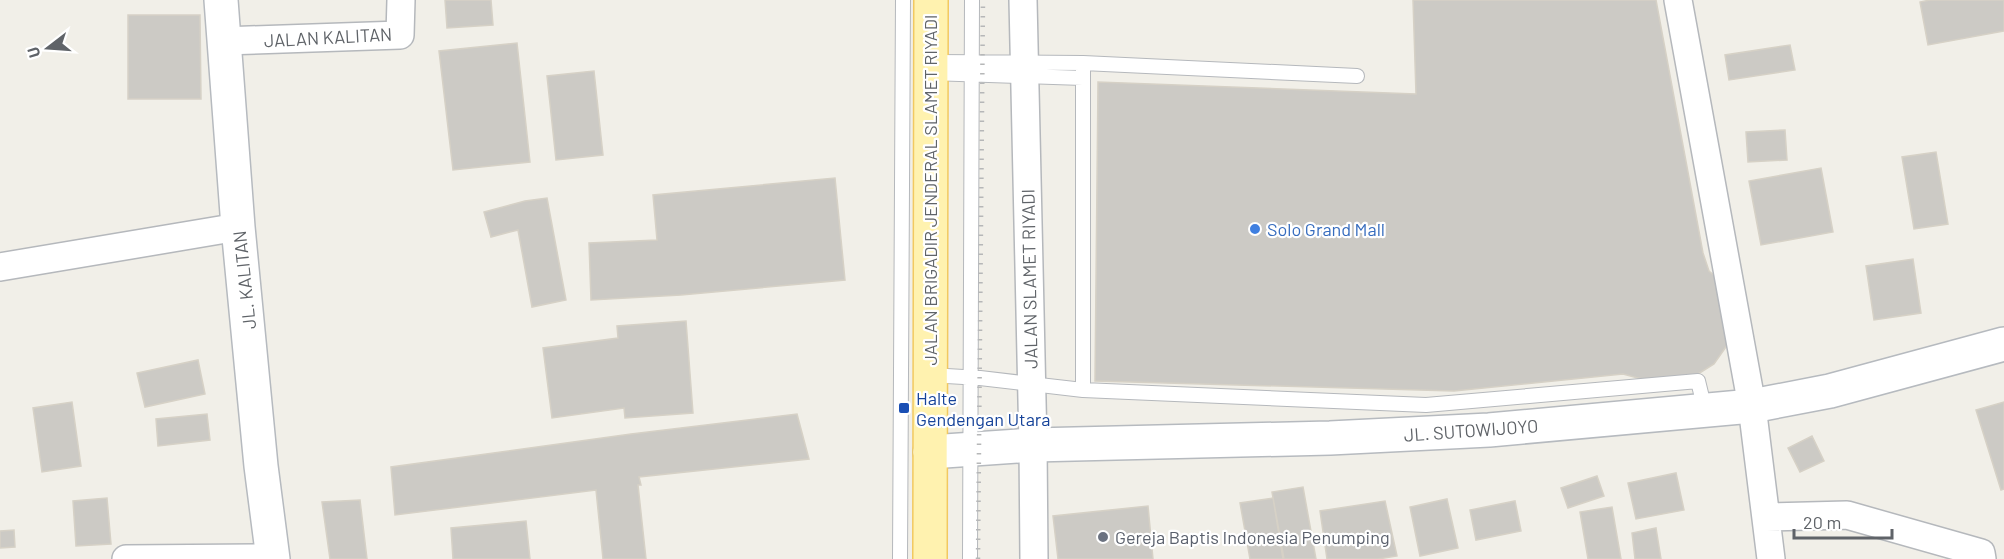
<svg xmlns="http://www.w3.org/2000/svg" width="2004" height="559" font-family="Barlow,sans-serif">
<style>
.building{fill:#cccac5;stroke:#d6d1c6;stroke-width:1.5}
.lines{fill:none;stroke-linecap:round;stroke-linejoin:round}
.service-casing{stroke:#b5b8bc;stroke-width:16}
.minor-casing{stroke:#b5b8bc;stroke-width:30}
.secondary-casing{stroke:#b6babf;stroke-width:36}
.primary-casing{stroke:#f2c960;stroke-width:36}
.service{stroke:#fff;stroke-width:14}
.minor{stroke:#fff;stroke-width:27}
.secondary{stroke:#fff;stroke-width:33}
.primary{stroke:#fff2af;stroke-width:33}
.rail{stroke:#b6b7b8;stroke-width:4.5;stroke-dasharray:1.5 8;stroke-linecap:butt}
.shop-dot{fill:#3f7fe0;stroke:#fff;stroke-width:2}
.transit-dot{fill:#1a4fb4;stroke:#fff;stroke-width:2}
.worship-dot{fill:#6b7280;stroke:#fff;stroke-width:2}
.labels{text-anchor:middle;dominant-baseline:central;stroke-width:4.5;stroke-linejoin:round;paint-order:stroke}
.street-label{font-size:18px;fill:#5f6368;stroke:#fff}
.shop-label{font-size:18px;fill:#366cbe;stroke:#fff;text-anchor:start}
.transit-label{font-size:18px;fill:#164399;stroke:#fff;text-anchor:start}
.worship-label{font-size:18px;fill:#5b616d;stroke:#fff;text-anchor:start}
</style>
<rect width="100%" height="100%" fill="#f1efe8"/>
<!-- building -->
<path class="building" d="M445,0h46l2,25 -46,3z
M1413,0h243l47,253 6,18 14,12 5,61 -14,20 -16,10 -22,5 -31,1 -22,-6 -169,17 -359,-10 3,-299 318,12z
M1930,0h74v31l-76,14 -8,-43z
M128,15h72l1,84h-73z
M517,43l13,119 -77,8 -14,-119z
M1790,45l5,25 -66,10 -4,-25z
M594,71l9,84 -47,5 -9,-84z
M1785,130l2,30 -39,2 -2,-30z
M1936,152l12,72 -34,5 -12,-72z
M1821,168l12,64 -72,13 -12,-64z
M835,178l10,102 -164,15 -90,5 -2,-57 68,-3 -4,-45z
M547,198l19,102 -34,7 -14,-77 -27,7 -7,-25 41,-11z
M1913,259l8,54 -47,7 -8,-54z
M686,321l7,92 -68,5 -1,-10 -72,10 -9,-70 75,-10 -1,-12z
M198,360l7,34 -60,13 -8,-34z
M72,402l9,64 -39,6 -9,-64z
M2004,402v87l-3,1 -25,-80z
M207,414l3,26 -52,6 -2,-27z
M797,414l12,45 -170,18 2,8h-3l8,74h-43l-7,-69 -201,25 -4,-48 240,-33z
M1812,436l12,25 -24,11 -12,-24z
M1676,473l8,37 -48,9 -8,-36z
M1597,476l7,20 -36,12 -7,-20z
M1303,487l13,72h-32l-12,-67z
M107,498l4,46 -35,2 -3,-45z
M1273,498l10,61h-33l-10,-56z
M1447,499l11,49 -38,8 -10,-49z
M360,500l7,59h-37l-8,-57z
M1385,501l12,55 -19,3h-51l-7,-48z
M1515,501l6,30 -45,9 -6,-30z
M1148,506l5,53h-95l-5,-43z
M1612,507l9,52h-33l-8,-47z
M526,521l4,38h-77l-2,-31z
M1656,528l5,31h-26l-3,-26z
M14,530l1,17 -15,1v-17z"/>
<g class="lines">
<!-- service casing -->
<g class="service-casing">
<path id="service" d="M931,62l152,1 274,13
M930,73l153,5
M930,375l50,3 103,12 343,15 272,-24 7,29
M1083,390v-327
M900,559l3,-559
M970,559l2,-559"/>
</g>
<!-- minor casing -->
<g class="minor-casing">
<path id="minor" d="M1023,0l10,445 1,114
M1678,0l74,406 19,153
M223,41l177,-6 1,-35
M0,267l238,-40
M1766,517l81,-2 134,38 1,6
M126,559l147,-1"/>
</g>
<!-- secondary casing -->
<g class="secondary-casing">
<path id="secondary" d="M221,0l17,227 23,239 12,93
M930,452l103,-7 297,-7 159,-8 263,-24 78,-15 174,-47"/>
</g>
<!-- primary casing -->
<g class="primary-casing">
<path id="primary" d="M930,559l1,-559"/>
</g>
<!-- service -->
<use href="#service" class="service"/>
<!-- minor -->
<use href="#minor" class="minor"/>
<!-- secondary -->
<use href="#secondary" class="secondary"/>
<!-- primary -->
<use href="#primary" class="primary"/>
<!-- rail -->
<path class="rail" d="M978,559l5,-559"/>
</g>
<!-- markers -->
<circle class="shop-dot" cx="1255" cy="229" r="6"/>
<rect class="transit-dot" x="898" y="402" width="12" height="12" rx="3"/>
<circle class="worship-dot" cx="1103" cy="537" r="6"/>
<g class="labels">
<!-- street labels -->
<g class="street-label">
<text transform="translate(328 37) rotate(-3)">JALAN KALITAN</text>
<text transform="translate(930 190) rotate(-90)">JALAN BRIGADIR JENDERAL SLAMET RIYADI</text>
<text transform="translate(1029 279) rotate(-91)">JALAN SLAMET RIYADI</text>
<text transform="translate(244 280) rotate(-96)">JL. KALITAN</text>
<text transform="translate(1471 430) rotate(-4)">JL. SUTOWIJOYO</text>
</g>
<!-- shop labels -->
<g class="shop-label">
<text x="1267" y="229">Solo Grand Mall</text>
</g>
<!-- transit labels -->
<g class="transit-label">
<text x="916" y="398">Halte<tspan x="916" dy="21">Gendengan Utara</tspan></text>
</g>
<!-- worship labels -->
<g class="worship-label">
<text x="1115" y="537">Gereja Baptis Indonesia Penumping</text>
</g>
</g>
<!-- north arrow -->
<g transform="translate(48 48) rotate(253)" stroke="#ffffff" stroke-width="4.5" paint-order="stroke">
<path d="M0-4.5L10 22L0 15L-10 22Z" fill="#5f6368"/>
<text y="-9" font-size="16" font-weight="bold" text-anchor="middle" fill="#5f6368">U</text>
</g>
<!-- scale -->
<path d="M1794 529v9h98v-9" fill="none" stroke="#5f6368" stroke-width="3"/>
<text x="1803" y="529" font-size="18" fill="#5f6368" stroke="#ffffff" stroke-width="4.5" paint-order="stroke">20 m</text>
</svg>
